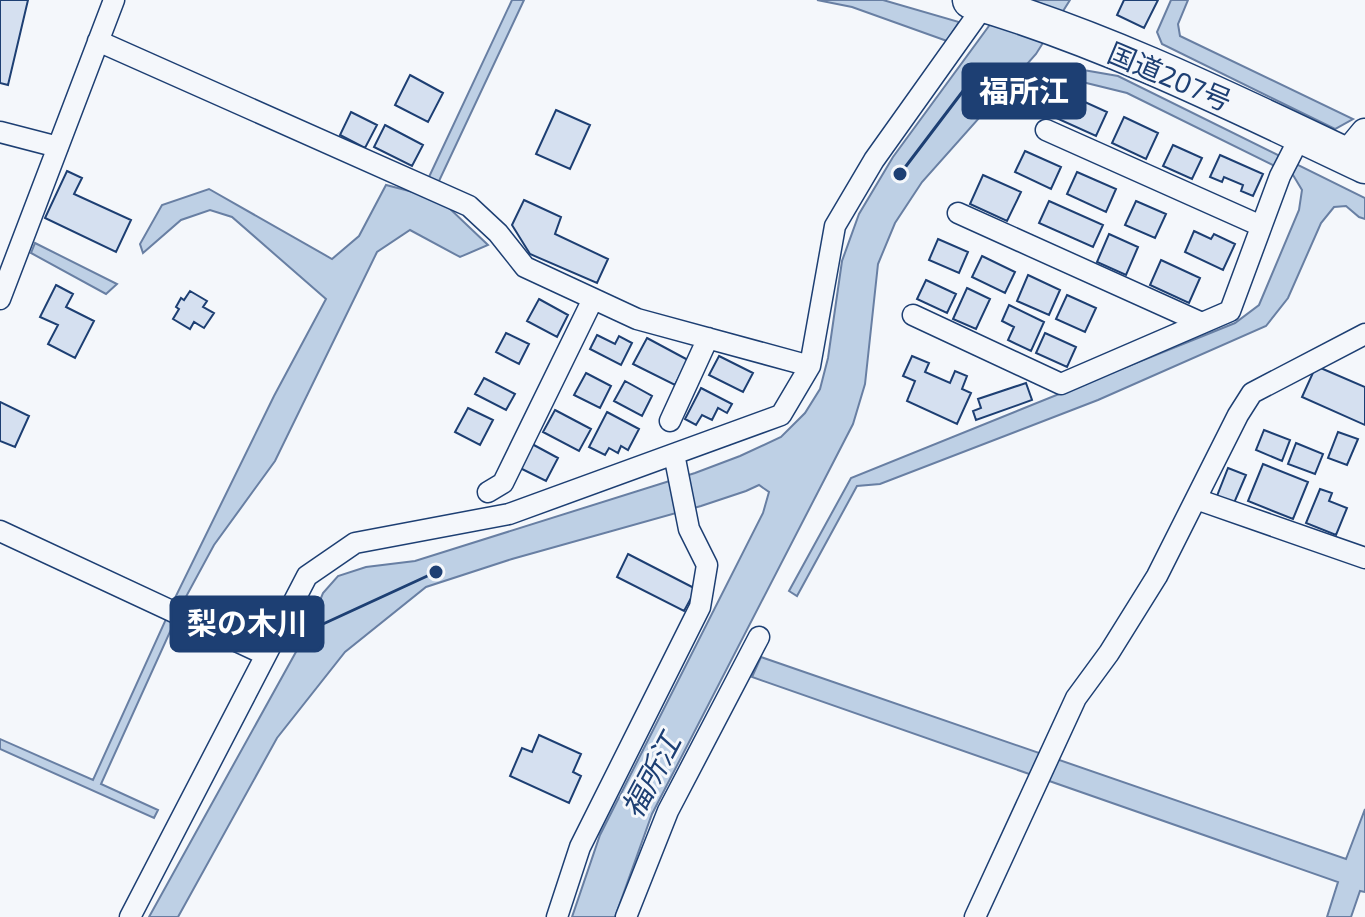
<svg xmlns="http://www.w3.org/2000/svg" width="1365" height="917" font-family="'Exo 2','Noto Sans JP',sans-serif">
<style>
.water{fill:#bed0e5;stroke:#687fa3;stroke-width:2}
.building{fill:#d5e0f0;stroke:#1d3f73;stroke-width:2}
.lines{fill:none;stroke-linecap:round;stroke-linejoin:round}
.street-casing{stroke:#1d3f73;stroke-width:23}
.secondary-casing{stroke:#1d3f73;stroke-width:31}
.highway-casing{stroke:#1d3f73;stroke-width:39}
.street{stroke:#f4f7fb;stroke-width:20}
.secondary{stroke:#f4f7fb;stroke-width:28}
.highway{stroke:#f4f7fb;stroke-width:36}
.labels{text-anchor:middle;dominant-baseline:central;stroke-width:6;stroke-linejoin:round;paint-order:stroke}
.street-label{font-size:28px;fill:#1d3f73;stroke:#f4f7fb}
.water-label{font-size:30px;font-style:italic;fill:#1d3f73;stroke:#f4f7fb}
.leader{fill:none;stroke:#1d3f73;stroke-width:3}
.callout-dot{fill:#1d3f73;stroke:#f4f7fb;stroke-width:3}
.callout{fill:#1d3f73;stroke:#1d3f73;stroke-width:3}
.callout-label{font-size:30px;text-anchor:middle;font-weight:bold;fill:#fff}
</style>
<rect width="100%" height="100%" fill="#f4f7fb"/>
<!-- water -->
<path class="water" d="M512,0h12l-93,198 15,7 42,40 -28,12 -50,-27 -33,22 -102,209 -61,84 -33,61 -8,-4 101,-206 52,-97 -94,-82 -22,-7 -29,10 -38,33 -3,-9 22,-39 47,-16 123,70 27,-23 27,-51 35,9z
M817,0h66l76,22 -12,19 -95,-34z
M1008,0h62l-34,54 -114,128 -27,41 -17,41 -13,120 -12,40 -201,390 -37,103h-43l28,-82 163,-322 6,-21 -10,-7 -13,6 -45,15 -189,53 -86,28 -81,65 -68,86 -99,179h-29l158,-285 16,-39 15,-17 28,-9 49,-6 280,-88 45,-17 41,-19 24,-24 15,-24 8,-31 14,-97 17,-47 34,-57z
M1171,0h17l-10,24 2,12 173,83 -18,10 -173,-85 -5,-12z
M1066,67l52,9 247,122v21l-6,-2 -13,-11 -12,1 -13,16 -33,75 -22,28 -168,74 -218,84 -23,2 -60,110 -8,-5 62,-113 384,-155 24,-18 40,-95 3,-20 -9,-15 -166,-82 -65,-16z
M35,243l82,41 -11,10 -75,-41z
M166,619l8,4 -73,161 57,26 -4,8 -154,-69v-10l93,41z
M761,657l585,202 19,-50v83l-5,-1 -9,26h-24l11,-35 -586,-205z"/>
<!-- building -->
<path class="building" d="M0,0h28l-20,85 -8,-2z
M1124,0h34l-14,28 -27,-13z
M410,75l33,18 -15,29 -33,-17z
M1065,93l42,19 -11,24 -42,-19z
M556,110l34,15 -20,44 -34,-15z
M351,112l26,13 -12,23 -25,-13z
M1124,117l34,16 -12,26 -34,-16z
M385,125l38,20 -11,21 -38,-19z
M1173,145l29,13 -10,21 -29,-13z
M1025,151l36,16 -10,22 -36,-17z
M1220,155l43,19 -10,22 -12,-5 2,-6 -19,-8 -2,5 -12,-5z
M67,171l15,7 -8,16 57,26 -15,32 -71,-34z
M1077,172l39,17 -10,23 -39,-18z
M983,175l38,17 -14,29 -37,-17z
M524,200l37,17 -6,17 53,25 -11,24 -67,-29 -18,-29z
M1049,201l54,24 -10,22 -54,-24z
M1136,201l30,13 -11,24 -30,-13z
M1194,231l17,8 3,-5 21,10 -12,26 -38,-18z
M1109,234l29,13 -12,28 -29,-13z
M938,239l30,13 -9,21 -30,-13z
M982,256l33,16 -10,21 -33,-16z
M1161,260l39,18 -11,25 -39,-18z
M1028,275l32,15 -11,25 -32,-14z
M926,280l30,14 -9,19 -30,-14z
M56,285l17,9 -7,13 28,14 -19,37 -27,-14 10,-19 -18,-8z
M967,288l23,11 -14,30 -23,-10z
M190,291l17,10 -4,6 11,6 -10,15 -10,-6 -4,7 -17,-10 6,-10 -3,-2 5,-9 3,2z
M1067,295l29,13 -11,24 -29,-13z
M539,299l29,16 -11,22 -30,-16z
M1009,305l35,17 -13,29 -23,-11 6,-13 -12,-6z
M506,333l23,11 -10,20 -23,-12z
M1045,333l31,14 -9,20 -31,-14z
M597,335l18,9 4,-8 13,7 -11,22 -31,-16z
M647,338l41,22 -13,25 -42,-21z
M719,356l34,17 -10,19 -34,-17z
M912,356l17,7 -4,9 25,11 5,-12 12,5 -5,13 9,4 -14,31 -50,-23 8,-20 -12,-5z
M1316,366l49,21v38l-63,-28z
M586,373l25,13 -11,22 -26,-13z
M484,378l31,16 -9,16 -31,-16z
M625,381l27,15 -10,20 -28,-15z
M1026,383l6,17 -56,20 -3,-9 8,-3 -3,-9z
M701,388l31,16 -5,9 -9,-5 -6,12 -10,-5 -6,10 -11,-6z
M0,402l29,14 -14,31 -15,-6z
M468,408l25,12 -13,25 -25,-13z
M555,410l36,19 -12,22 -36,-19z
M607,412l32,17 -11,21 -7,-4 -3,7 -9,-5 -4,7 -16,-8z
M1264,430l26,10 -8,21 -26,-11z
M1338,432l20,7 -11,26 -19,-7z
M1296,443l27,11 -8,20 -27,-10z
M532,444l26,14 -12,23 -26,-13z
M1263,464l45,18 -15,37 -45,-18z
M1228,468l18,7 -12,28 -17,-7z
M1320,489l12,4 -3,8 18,7 -11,27 -30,-12z
M628,554l68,35 -12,22 -67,-34z
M539,735l42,19 -8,18 8,4 -12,27 -59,-27 12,-28 10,4z"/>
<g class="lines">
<!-- street casing -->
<g class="street-casing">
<path id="street" d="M98,41l371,165 29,27 27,34 112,52 173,47
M1046,130l215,96
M0,132l58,15
M958,213l244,110
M0,299l114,-299
M913,315l148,69 169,-73 50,-135 21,-41
M670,421l38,-83
M488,492l15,-9 90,-184
M1196,499l169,59
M0,531l266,124
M130,917l177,-341 48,-33 154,-29 272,-99 29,-49 25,-140 39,-66 114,-160
M557,917l23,-70 120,-240 7,-42 -18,-36 -15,-75
M626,917l42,-106 91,-174
M975,917l101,-219 33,-45 48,-77 81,-161 14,-22 113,-59"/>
</g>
<!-- secondary casing -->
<g class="secondary-casing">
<path id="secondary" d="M1346,156l19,-23"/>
</g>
<!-- highway casing -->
<g class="highway-casing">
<path id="highway" d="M971,0c137,40 265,104 394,165"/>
</g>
<!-- street -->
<use href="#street" class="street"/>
<!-- secondary -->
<use href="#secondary" class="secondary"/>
<!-- highway -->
<use href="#highway" class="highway"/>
</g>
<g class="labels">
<!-- street labels -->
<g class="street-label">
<text transform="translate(1170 76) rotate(23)">国道207号</text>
</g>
<!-- water labels -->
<g class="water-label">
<text transform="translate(650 775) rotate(-62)">福所江</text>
</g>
</g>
<!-- callouts -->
<path class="leader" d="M900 174L963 91M436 572L323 624"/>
<g class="callout-dot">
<circle cx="900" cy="174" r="8"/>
<circle cx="436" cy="572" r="8"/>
</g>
<g class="callout">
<rect x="963" y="64" width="122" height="54" rx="8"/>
<rect x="171" y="597" width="152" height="54" rx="8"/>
</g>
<g class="callout-label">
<text x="1024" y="102">福所江</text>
<text x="247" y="634">梨の木川</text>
</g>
</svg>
